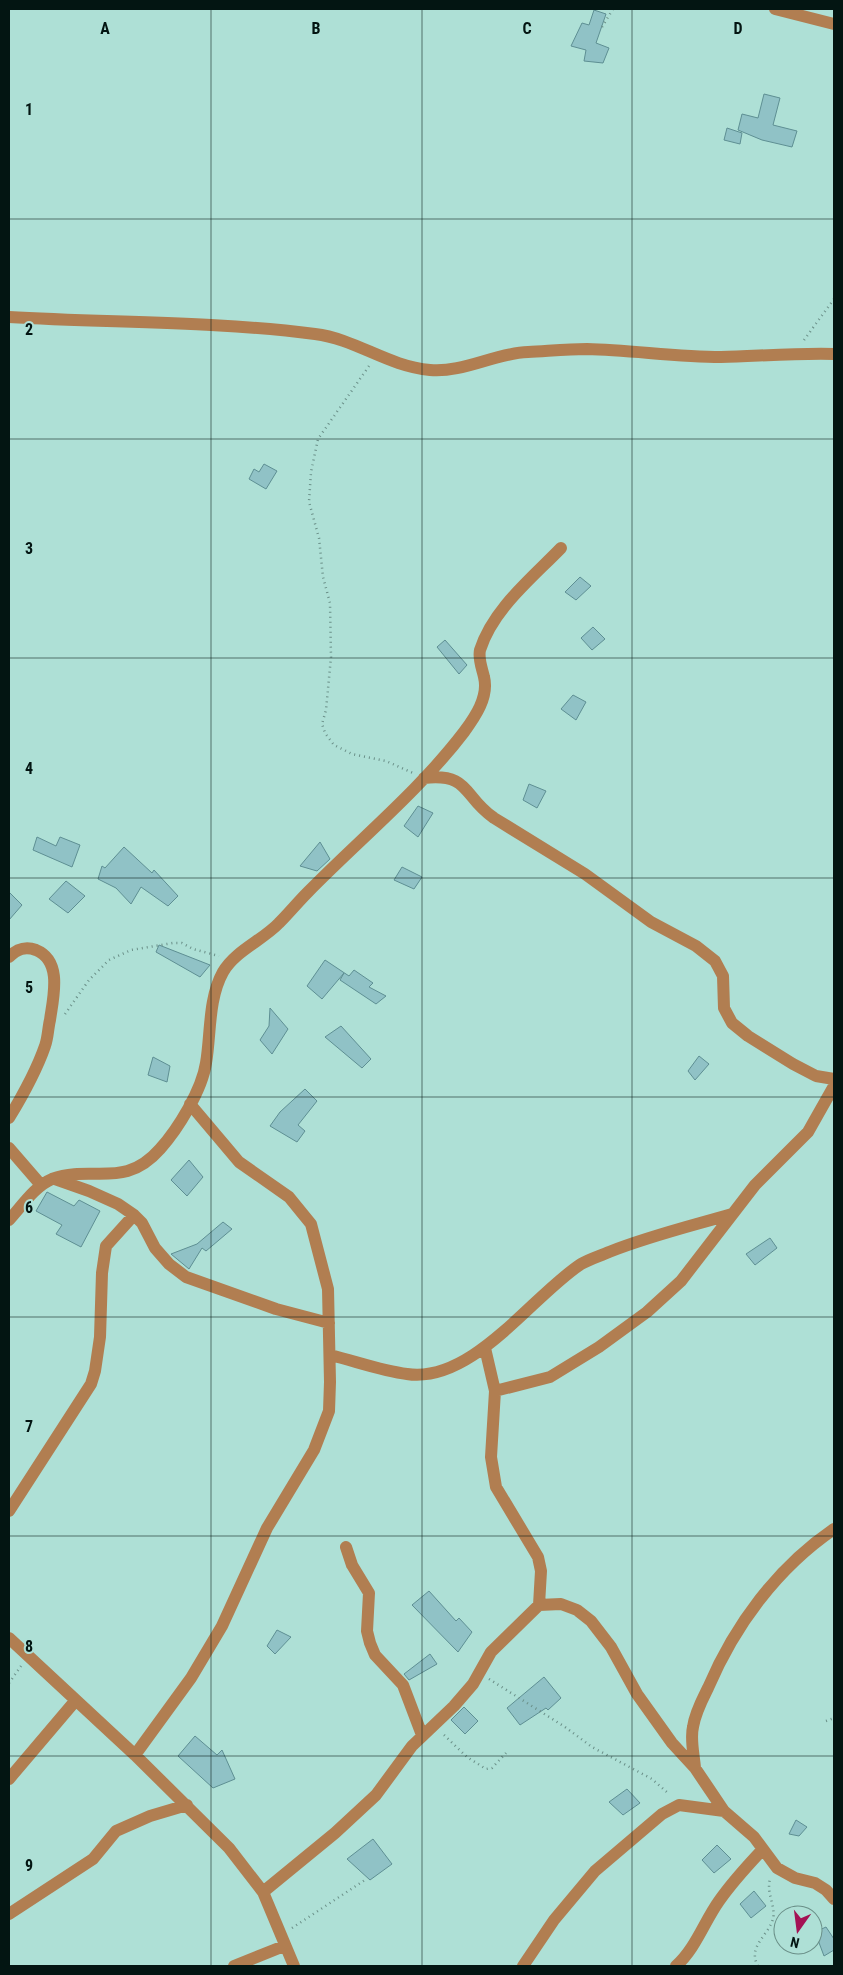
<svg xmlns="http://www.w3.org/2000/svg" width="843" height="1975" font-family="'Roboto Condensed',sans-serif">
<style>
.building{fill:#90c2c6;stroke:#5e8f93}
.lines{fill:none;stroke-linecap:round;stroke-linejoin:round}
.path{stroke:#6a8f88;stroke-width:2.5;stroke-dasharray:1 4;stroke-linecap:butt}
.minor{stroke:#b17e51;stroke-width:12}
.grid{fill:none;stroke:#031512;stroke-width:1;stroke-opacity:0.55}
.grid-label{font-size:16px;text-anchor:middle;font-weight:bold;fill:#031512;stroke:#aee0d6;stroke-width:4;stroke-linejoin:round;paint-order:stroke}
</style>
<rect width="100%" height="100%" fill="#aee0d6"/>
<!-- building -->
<path class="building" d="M594,10l12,4 -10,29 13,5 -6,15 -19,-2 2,-11 -15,-4 11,-23 7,2z
M764,94l16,4 -7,27 24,6 -5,16 -30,-7 -24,-10 4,-16 16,4z
M727,128l15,5 -2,11 -16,-4z
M264,464l13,7 -11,18 -17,-10 5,-10 5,3z
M580,577l11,9 -15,14 -11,-8z
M593,627l12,12 -13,11 -11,-12z
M445,640l22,25 -8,9 -22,-27z
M573,695l13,7 -10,18 -15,-11z
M529,784l17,7 -9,17 -14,-8z
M418,806l15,7 -15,24 -14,-11z
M37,837l19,9 4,-9 20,8 -8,22 -39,-17z
M320,842l10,17 -13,12 -17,-5z
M124,847l28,26 2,-3 24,26 -10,10 -27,-19 -10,17 -15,-16 -18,-9 4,-13 3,2z
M402,867l20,10 -8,12 -20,-9z
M66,881l19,15 -17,17 -19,-14z
M9,892l13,13 -13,15z
M159,945l51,20 -10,12 -44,-25z
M325,960l24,16 5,-6 19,13 -4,4 17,9 -10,8 -36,-24 4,-7 -22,26 -15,-13z
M270,1008l18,21 -16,25 -12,-14 9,-14z
M341,1026l30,33 -9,9 -37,-31z
M699,1056l10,8 -14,16 -7,-9z
M153,1057l17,9 -3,16 -19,-7z
M305,1089l12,12 -19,24 7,6 -8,11 -27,-16 10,-14z
M189,1160l14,17 -16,19 -16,-16z
M47,1192l27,14 5,-6 21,11 -19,36 -25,-13 6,-9 -26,-14z
M223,1222l9,7 -26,22 -4,-3 -13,21 -18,-15 26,-10z
M770,1238l7,10 -22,17 -9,-11z
M429,1591l27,30 3,-3 13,14 -14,20 -46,-47z
M277,1630l14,7 -16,17 -8,-8z
M430,1654l7,10 -28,16 -5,-6z
M544,1677l17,21 -13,12 -2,-2 -26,17 -13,-17z
M464,1707l14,14 -13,13 -14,-14z
M195,1736l22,19 5,-5 13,29 -22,9 -35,-32z
M627,1789l13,14 -17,12 -14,-13z
M796,1820l11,7 -8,9 -10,-2z
M373,1839l19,25 -22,16 -23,-21z
M717,1845l14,14 -17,14 -12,-13z
M754,1891l12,15 -15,12 -11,-14z
M826,1927l8,12v11l-10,6 -9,-24z"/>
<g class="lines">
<!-- path -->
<path class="path" d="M602,27l11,-18
M804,340l30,-41
M369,366l-51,73 -7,33 -2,30 10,36 4,39 7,26 1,54 -5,53 -4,14 3,9 9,12 18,9 34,7 27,12
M65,1014l24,-34 20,-20 22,-10 42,-7h9l11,6 26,7
M489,1679l76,48 27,20 60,32 17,15
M9,1683l12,-17
M826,1721l8,-3
M444,1735l23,22 19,12 6,-1 14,-15
M292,1928l73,-48
M758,1966c-11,-19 10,-30 15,-47 3,-13 -7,-26 -3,-40"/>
<!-- minor -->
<path class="minor" d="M775,9l59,15
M9,317c102,6 204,4 306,17 41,5 72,32 115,36 33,3 65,-17 98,-18 20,-1 39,-3 59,-3 45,1 89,8 134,8 38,-1 75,-4 113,-3
M424,778c47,-5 38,18 70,40l91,56 66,48 45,24 19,15 8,15 1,32 8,15 16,13 45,28 23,12 18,3
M9,957c8,-8 16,-11 27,-7 27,11 17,48 14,70 -2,8 -2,18 -5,26 -9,26 -22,49 -36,72
M9,1148l32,37
M55,1179l34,12 29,13 16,11 8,8 13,25 14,16 17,13 90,32 53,14
M9,1220c12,-13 26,-34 43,-41 41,-15 72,11 108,-30 18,-20 42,-59 46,-86 5,-29 2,-64 17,-91 12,-21 40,-32 56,-49 10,-10 19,-21 29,-31 52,-53 111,-101 156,-160 11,-15 25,-35 20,-55 -2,-9 -6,-18 -4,-27 13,-41 52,-72 81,-102
M485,1348l10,43 -4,66 5,30 42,70 3,14 -2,34
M330,1355c25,6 52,16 77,19 65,10 125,-78 174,-110 9,-5 19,-8 28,-12 40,-16 82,-26 123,-38
M495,1391l55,-14 49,-30 48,-35 34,-31 74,-96 53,-53 26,-46
M9,1511l82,-127 4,-13 5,-34 2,-64 4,-27 28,-31
M346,1547l6,18 17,28 -2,38 3,12 5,12 28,30 19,50
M9,1638l126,117 94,93 34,44 31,74
M135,1755l56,-77 31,-52 45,-98 47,-78 15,-39 1,-29 -2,-93 -17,-65 -22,-27 -50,-35 -49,-58
M695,1768c-1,-13 -5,-29 -2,-41 2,-14 9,-27 15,-39 27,-63 69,-120 126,-159
M9,1779l67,-79
M263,1892l72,-59 41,-38 36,-49 42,-40 19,-22 18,-32 48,-47 22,-1 16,6 14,11 20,26 26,47 35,49 23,25 29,43
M9,1914l84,-55 23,-28 34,-15 37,-11
M234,1966l50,-20
M523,1966l31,-46 41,-49 67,-57 17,-9 45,6 30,26 23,31 18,10 20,5 11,7 8,9
M676,1966c20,-18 28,-44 43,-65 13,-19 28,-35 43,-51"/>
</g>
<!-- grid -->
<path class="grid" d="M211,9v1957M422,9v1957M632,9v1957M9,219h825M9,439h825M9,658h825M9,878h825M9,1097h825M9,1317h825M9,1536h825M9,1756h825"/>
<g class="grid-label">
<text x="105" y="34">A</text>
<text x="316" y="34">B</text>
<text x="527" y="34">C</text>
<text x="738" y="34">D</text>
<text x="29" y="115">1</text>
<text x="29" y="335">2</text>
<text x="29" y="554">3</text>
<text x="29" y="774">4</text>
<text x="29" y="993">5</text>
<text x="29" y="1213">6</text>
<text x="29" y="1432">7</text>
<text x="29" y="1652">8</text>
<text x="29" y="1871">9</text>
</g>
<!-- border -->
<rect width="843" height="1975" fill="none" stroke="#031512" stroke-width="20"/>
<!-- north arrow -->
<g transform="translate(798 1930) rotate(194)"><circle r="24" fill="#aee0d6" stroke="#6a8f88"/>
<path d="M0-4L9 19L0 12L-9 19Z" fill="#a41254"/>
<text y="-8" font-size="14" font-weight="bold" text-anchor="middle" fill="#031512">N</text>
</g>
</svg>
